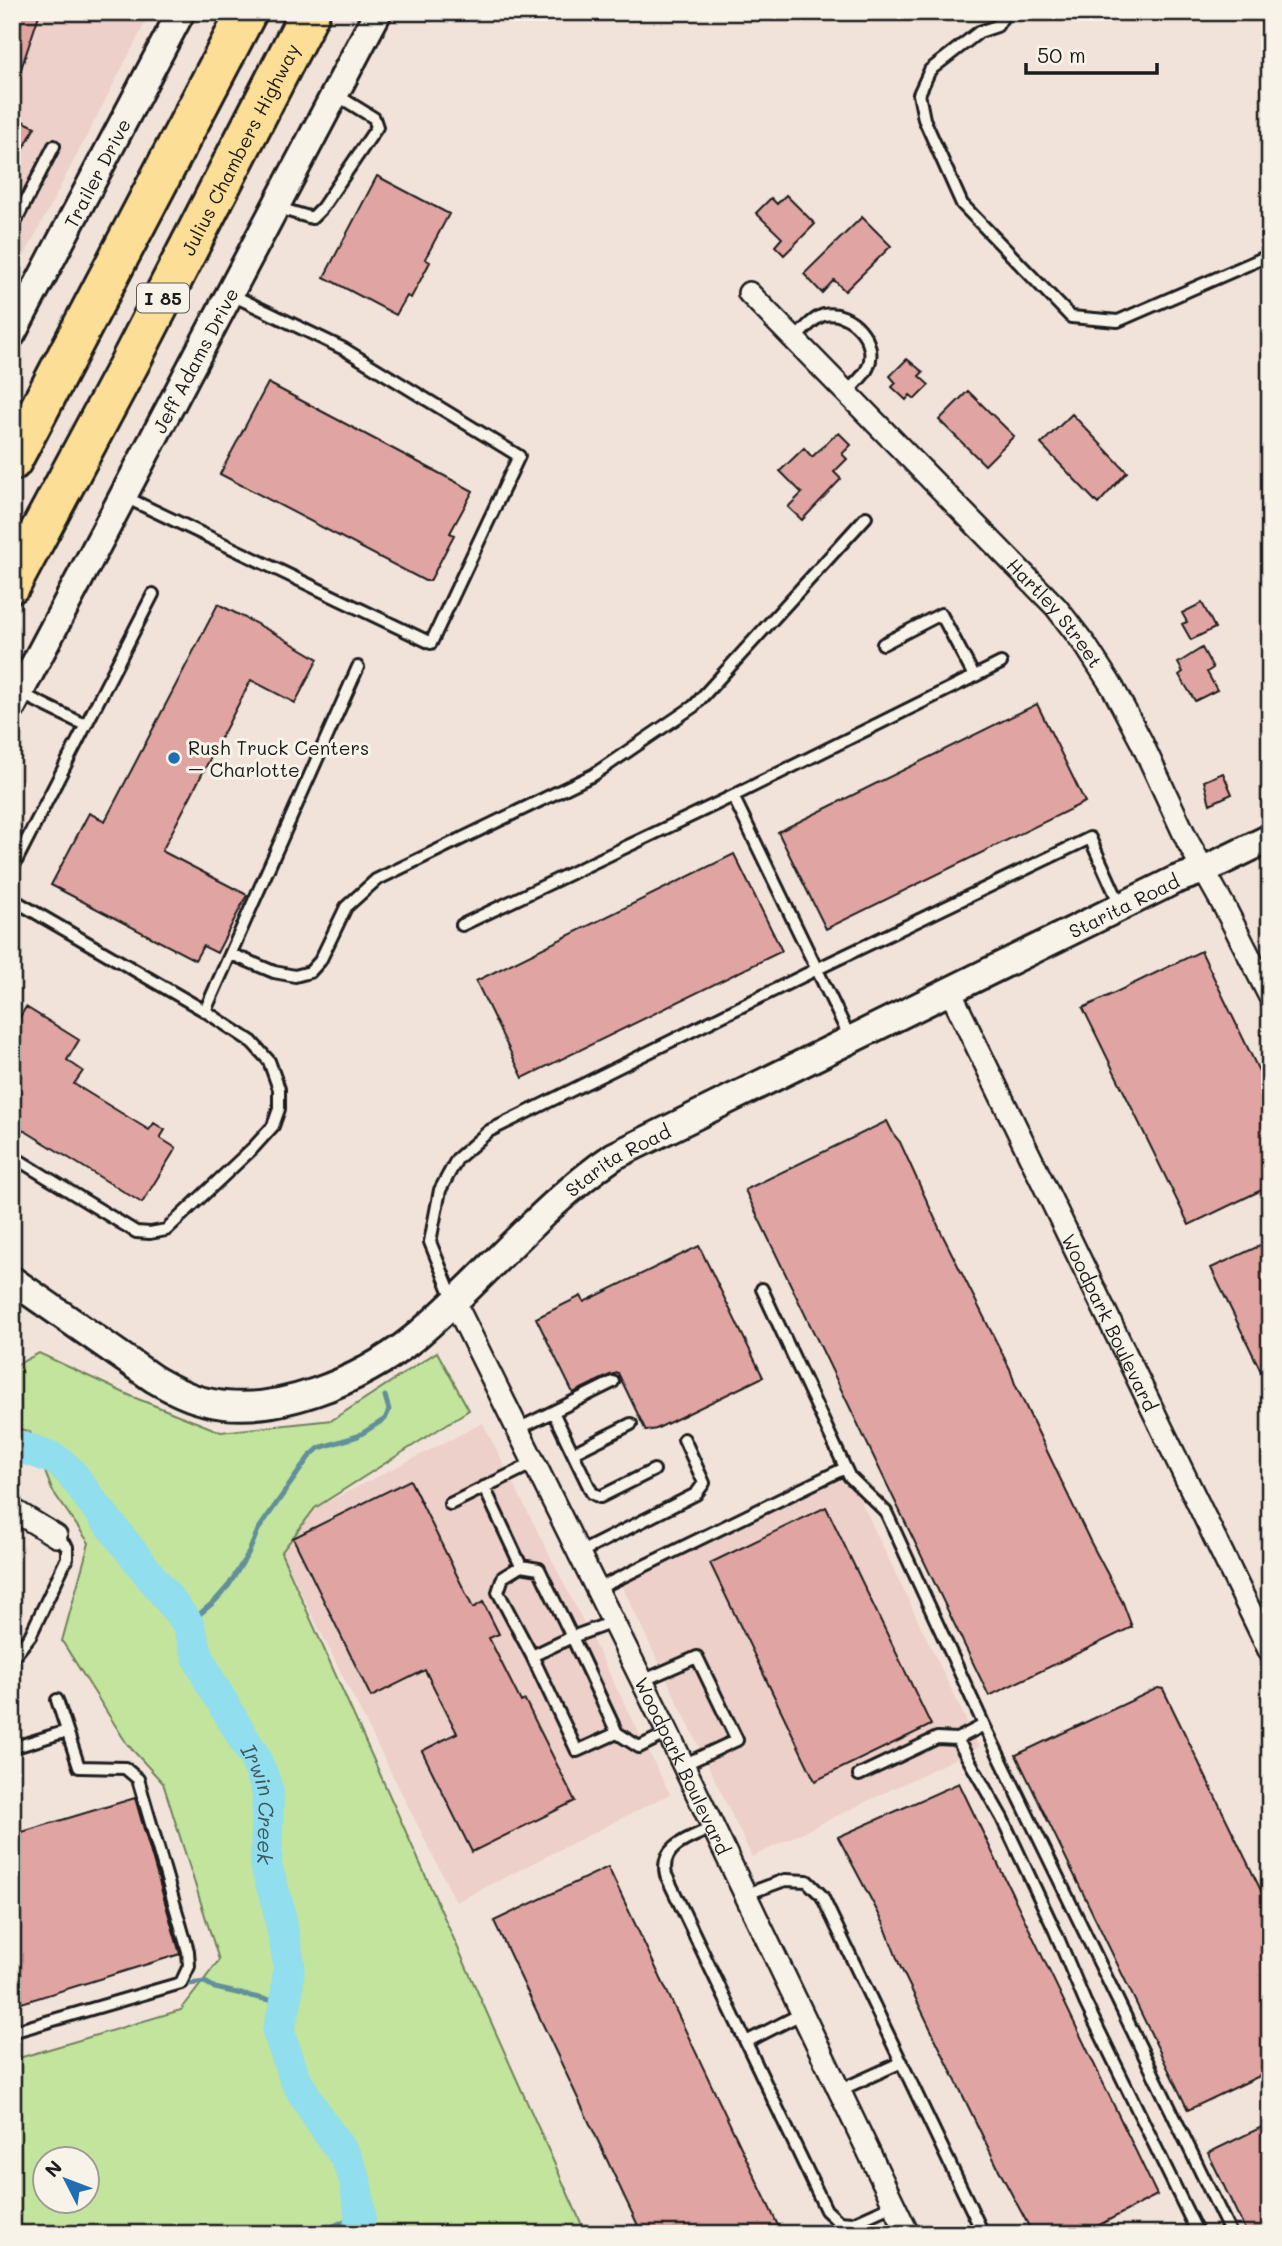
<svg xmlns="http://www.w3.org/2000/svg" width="1282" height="2246" font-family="Mali,sans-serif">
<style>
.built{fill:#edd0c9}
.green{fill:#c2e49d;stroke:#6f805c;stroke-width:2;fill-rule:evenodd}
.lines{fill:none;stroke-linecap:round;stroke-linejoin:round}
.stream{stroke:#62909a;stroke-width:5}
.river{stroke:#90deee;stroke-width:32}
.building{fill:#e0a5a2;stroke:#1c1c1c;stroke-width:2}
.service-casing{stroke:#1c1c1c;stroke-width:16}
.minor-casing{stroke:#1c1c1c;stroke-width:26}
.tertiary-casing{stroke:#1c1c1c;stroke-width:32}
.motorway-casing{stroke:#1c1c1c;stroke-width:44}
.service{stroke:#f7f3e8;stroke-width:10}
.minor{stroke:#f7f3e8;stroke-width:21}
.tertiary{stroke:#f7f3e8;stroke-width:26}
.motorway{stroke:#fdde96;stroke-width:38}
.poi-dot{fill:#1f6fb2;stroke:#f7f3e8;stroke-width:2.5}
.labels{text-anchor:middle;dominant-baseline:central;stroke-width:6;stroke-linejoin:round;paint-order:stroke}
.shield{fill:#f7f3e8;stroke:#5e5c59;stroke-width:2}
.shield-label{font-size:18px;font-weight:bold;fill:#1c1c1c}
.street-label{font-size:19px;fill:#1c1c1c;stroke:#f7f3e8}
.poi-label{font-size:19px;fill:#1c1c1c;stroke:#f7f3e8;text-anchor:start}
.water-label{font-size:21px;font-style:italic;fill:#3f565b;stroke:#f7f3e8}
</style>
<rect width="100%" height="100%" fill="#f2e3da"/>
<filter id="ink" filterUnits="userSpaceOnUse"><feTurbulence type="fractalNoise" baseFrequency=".0143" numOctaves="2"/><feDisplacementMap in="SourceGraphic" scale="14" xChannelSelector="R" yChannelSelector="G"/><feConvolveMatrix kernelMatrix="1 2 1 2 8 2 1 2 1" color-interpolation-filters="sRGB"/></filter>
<g filter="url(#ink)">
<!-- built -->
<path class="built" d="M12,12h139l-139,268z
M483,1423l187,371 -214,108 -186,-371z
M847,1472l132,275 -227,110 -132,-275z"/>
<!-- green -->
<path class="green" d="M437,1352l32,58 -154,98 -34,45 305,681h-574v-174l169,-50 38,-50 -56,-177 -36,-39 -65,-103 27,-98 -37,-53 -22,-58 -18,-6v-59l27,-14 94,44 88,35 111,-12zM46,2158h42v42h-42z"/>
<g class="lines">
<!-- stream -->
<path class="stream" d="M188,1624l27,-23 14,-16 20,-33 9,-22 51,-73 10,-9 39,-12 27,-17 4,-9 -4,-14
M181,1985l24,-3 10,6 49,11 22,3
M318,2234l42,-21"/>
<!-- river -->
<path class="river" id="s1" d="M12,1445c42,12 51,12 75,50l101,129 11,35 10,21 45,76 8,18 6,19 -2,73 12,40 11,58 -3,38 -8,29 17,48 22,37 29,42 9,21 5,34 -1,21"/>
</g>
<!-- building -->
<path class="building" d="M12,12h28l-25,75 -3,-1z
M12,116l23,11 -11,21 -12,-6z
M377,176l72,38 -24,45 5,3 -19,36 -4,-2 -11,19 -72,-38z
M786,195l29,29 -31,31 -9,-9 7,-8 -26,-25 15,-15 6,6z
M862,217l29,29 -46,45 -11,-11 -12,13 -18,-19z
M907,359l16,13 -4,4 10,9 -14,14 -5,-4 -4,5 -14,-13 4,-4 -6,-7z
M268,383l205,108 -23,42 4,2 -24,46h-5l-205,-107z
M968,391l46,45 -29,29 -46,-45z
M1072,414l55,58 -29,32 -57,-60z
M839,433l12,12 -9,9 5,5 -13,13 7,7 -39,41 -14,-13 14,-14 -22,-22 24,-23 8,9 22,-21z
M1202,603l13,25 -24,12 -9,-16 5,-2 -5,-9z
M218,604l58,30 42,25 -23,44 -44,-23 -89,171 85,44 -30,58 -14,-7 -8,14 -144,-75 38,-72 16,8z
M1202,648l11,20 -6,4 10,18 -22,11 -16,-26 4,-3 -5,-9z
M1037,704l48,98 -259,127 -48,-97z
M1223,773l9,21 -22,10 -6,-23z
M734,854l48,97 -259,127 -47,-97z
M1201,951l69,143v92l-81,39 -106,-217z
M26,1007l53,33 -12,20 16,11 -9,13 75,46 5,-7 11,7 -5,8 16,10 -34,55 -130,-80v-93z
M887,1121l7,14 6,7 41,90 69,137 5,15 75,157 33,62 9,24 -143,69 -244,-506z
M1270,1241v149l-59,-122z
M699,1246l64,131 -107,52 -10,2 -28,-58 -8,2 -37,18 -37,-75 45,-22 3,6z
M410,1480l63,128 10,-6 16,32 -10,4 32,64 4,-2 50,101 -103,51 -50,-101 35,-18 -32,-63 -54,27 -78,-159z
M826,1507l105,218 -116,56 -105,-218z
M1158,1688l5,1 107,220v162l-82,39 -172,-355z
M959,1783l198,412 -75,39h-49l-32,-60 -101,-208 -17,-44 -45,-85z
M135,1798l45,156 -168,52v-171z
M608,1867l174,367h-140l-148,-313z
M1270,2123v111h-23l-39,-81z"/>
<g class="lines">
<!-- service casing -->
<g class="service-casing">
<path id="service" d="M1006,12l-9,14 -18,6 -49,38 -11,24 5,25 38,85 109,113 47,4 152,-66
M275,207l37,11 10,-10 55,-81 -3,-9 -39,-24
M12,228l42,-82
M795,339c8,-8 18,-21 29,-24 27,-6 55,27 44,52 -4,10 -14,17 -21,25
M123,496l308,147 88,-187 -175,-107 -114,-55
M883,644l58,-30 33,62
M20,693l65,32
M12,869l141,-275
M12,899l193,112 153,-344
M462,925l271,-129
M231,954l43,18 21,4 15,-4 10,-11 26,-54 30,-27 217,-105 101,-69 172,-189
M851,1040l-118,-244 268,-133
M12,1156l124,76 14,1 16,-3 88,-83 19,-21 6,-17v-20l-10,-28 -17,-19 -47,-31
M762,1289l87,187 37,36 98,213 247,509
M454,1301l-24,-59 10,-52 17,-31 32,-28 328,-162 273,-131 31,69
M553,1412l39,81 8,4 54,-27
M518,1429l95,-47
M573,1453l58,-29
M484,1487l37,79
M450,1504l84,-41
M579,1553l117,-59 8,-11 -20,-44
M597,1589l248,-121
M613,1622l-41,15 45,96 22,14 29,-14
M532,1656l-34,-64 5,-15 18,-11 18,3 33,68 -40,19 45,95 40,-18
M12,1659l18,-23 37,-78v-11l-11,-11
M642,1681l55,-24 40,83 -54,25
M957,1739l45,79 53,113 30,71 113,232
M12,1748l55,-17
M859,1775l78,-37 20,1 27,-14
M712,1828c-22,10 -53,18 -46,47l160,335 13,12 14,1 40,-18
M744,1895l41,-15 22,1 15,15 157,329 1,9
M12,2032l169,-49 8,-17 -1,-15 -50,-172 -13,-11 -46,-1 -22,-67
M746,2042l55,-28
M838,2091l64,-29"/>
</g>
<!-- minor casing -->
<g class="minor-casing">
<g id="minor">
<path id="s2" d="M749,293l307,314 30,39 27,42 28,53 47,101 37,66 45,89"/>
<path id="s3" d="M950,991l320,661"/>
<path id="s4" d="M454,1301l214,432 240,501"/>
<path d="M12,1509l44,27"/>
</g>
</g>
<!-- tertiary casing -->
<g class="tertiary-casing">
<g id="tertiary">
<path id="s5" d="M12,334l169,-322"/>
<path id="s6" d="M12,707l366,-695"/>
<path id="s7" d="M12,1280l142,99c17,10 34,19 53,23 67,16 155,-22 207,-64 70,-58 125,-131 200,-182l561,-276 29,-10 66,-32"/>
</g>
</g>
<!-- motorway casing -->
<g class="motorway-casing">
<g id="motorway">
<path d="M12,461l235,-449"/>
<path id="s8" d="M12,583l117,-219 181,-352"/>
</g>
</g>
<!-- service -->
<use href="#service" class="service"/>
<!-- minor -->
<use href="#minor" class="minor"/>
<!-- tertiary -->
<use href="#tertiary" class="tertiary"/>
<!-- motorway -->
<use href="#motorway" class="motorway"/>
</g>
</g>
<!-- markers -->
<circle class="poi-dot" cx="174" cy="758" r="7"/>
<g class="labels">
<!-- shield labels -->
<rect class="shield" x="137" y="283.5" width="52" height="29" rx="5"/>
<g class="shield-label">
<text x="163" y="298">I 85</text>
</g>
<!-- street labels -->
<g class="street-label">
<text stroke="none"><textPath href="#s8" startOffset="490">Julius Chambers Highway</textPath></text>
<text stroke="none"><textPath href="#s5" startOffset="182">Trailer Drive</textPath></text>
<text stroke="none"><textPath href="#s6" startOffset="392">Jeff Adams Drive</textPath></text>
<text stroke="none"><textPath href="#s2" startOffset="443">Hartley Street</textPath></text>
<text stroke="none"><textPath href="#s7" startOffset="1293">Starita Road</textPath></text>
<text stroke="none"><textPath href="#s7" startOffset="726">Starita Road</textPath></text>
<text stroke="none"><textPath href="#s3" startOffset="368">Woodpark Boulevard</textPath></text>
<text stroke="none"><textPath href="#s4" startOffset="518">Woodpark Boulevard</textPath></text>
</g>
<!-- poi labels -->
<g class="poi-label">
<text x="188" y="747">Rush Truck Centers<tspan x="188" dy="22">– Charlotte</tspan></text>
</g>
<!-- water labels -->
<g class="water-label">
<text stroke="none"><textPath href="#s1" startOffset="455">Irwin Creek</textPath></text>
</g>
</g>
<!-- margin -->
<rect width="1282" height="2246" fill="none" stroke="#f7f3e8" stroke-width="42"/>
<rect x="21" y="21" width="1240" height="2204" fill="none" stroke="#1c1c1c" stroke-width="2.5" filter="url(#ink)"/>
<!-- north arrow -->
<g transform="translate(66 2180) rotate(312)"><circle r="33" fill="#f7f3e8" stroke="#9f9d96" stroke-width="2"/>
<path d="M0-5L12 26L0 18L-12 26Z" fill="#1f6fb2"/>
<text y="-10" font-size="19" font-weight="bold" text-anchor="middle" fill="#1c1c1c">N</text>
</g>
<!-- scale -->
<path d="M1026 63v10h131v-10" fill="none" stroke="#1c1c1c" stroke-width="3.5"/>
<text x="1037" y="63" font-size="21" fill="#1c1c1c" stroke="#f7f3e8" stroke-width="5" paint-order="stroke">50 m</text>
</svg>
